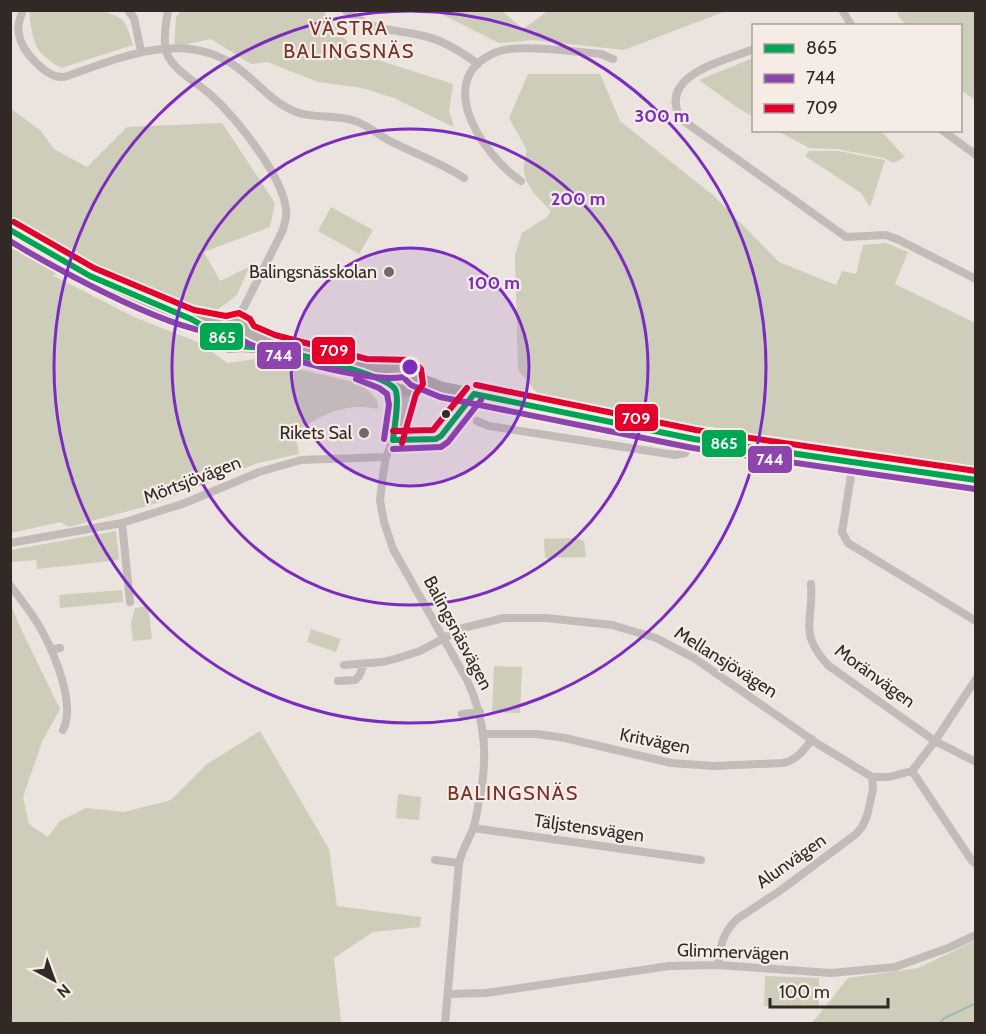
<svg xmlns="http://www.w3.org/2000/svg" width="986" height="1034" font-family="Cabin,sans-serif">
<style>
.green{fill:#cdcdba}
.lines{fill:none;stroke-linecap:round;stroke-linejoin:round}
.stream{stroke:#9eb9b5;stroke-width:2}
.minor{stroke:#c2bbb8;stroke-width:8}
.secondary{stroke:#b3aca8;stroke-width:12}
.bus-1-casing{stroke:#f6ece6;stroke-width:10}
.bus-2-casing{stroke:#f6ece6;stroke-width:10}
.bus-3-casing{stroke:#f6ece6;stroke-width:10}
.bus-1{stroke:#00a651;stroke-width:6}
.bus-2{stroke:#8e44ad;stroke-width:6}
.bus-3{stroke:#e4002b;stroke-width:6}
.ring{fill:none;stroke:#7b2cbf;stroke-width:3}
.poi-dot{fill:#726a67;stroke:#f6ece6;stroke-width:2}
.bus-dot{fill:#322927;stroke:#f6ece6;stroke-width:2}
.labels{text-anchor:middle;dominant-baseline:central;stroke-width:4.5;stroke-linejoin:round;paint-order:stroke}
.poi-label{font-size:18px;fill:#322927;stroke:#f6ece6;text-anchor:end}
.street-label{font-size:18px;fill:#322927;stroke:#f6ece6}
.neighbourhood-label{font-size:20px;letter-spacing:1.5px;fill:#77322a;stroke:#f6ece6}
.centre{fill:#7b2cbf;stroke:#f6ece6;stroke-width:3}
.ring-label{font-size:18px;text-anchor:middle;font-weight:bold;fill:#7b2cbf;stroke:#f6ece6;stroke-width:4.5;stroke-linejoin:round;paint-order:stroke}
.line-badge{stroke:#f6ece6;stroke-width:2}
.badge-label{font-size:16px;text-anchor:middle;font-weight:bold;fill:#fff}
</style>
<rect width="100%" height="100%" fill="#eae3de"/>
<!-- green -->
<path class="green" d="M101,11c25,6 25,11 32,34l-72,23c-28,-16 -28,-27 -32,-57z
M181,11h142l33,42 97,31 -4,27 5,16 -60,-29 -32,-10 -44,-6 -51,-20 -16,2 -40,-25 -37,8 2,-30z
M441,11h61l21,18 25,-18h178l-102,39 -91,-10 -34,3 -56,-28z
M897,11h78v89l-14,-10 -1,-64 -54,-1 -8,-9z
M753,58v59l-18,-11 -36,-26z
M528,74h72l20,47 94,75 65,66 57,23 6,-14 14,3 7,-29 23,-2 22,9 -13,32 80,39v149l-218,-27 -219,-51 -20,-24 -3,-115 7,-22 25,-16 4,-6c-19,-21 -34,-30 -24,-61l-18,-32z
M10,108l30,22 14,19 33,18 40,-40 95,-4 53,80 -5,24 -66,25 16,29 29,-14 -12,28 -25,19 -117,-46 -43,7 82,42 66,26 27,20 29,-4 106,25 15,16 1,9c-35,-7 -53,5 -83,23l4,22 -41,9 -107,42 -82,22 -9,-5 -49,11z
M778,131h103l24,26 -12,6 -9,-5 -47,-9 -28,-1z
M809,151h29l47,9 -15,47 -9,-14 -56,-37z
M331,207l42,23 -14,24 -41,-23z
M116,531l3,29 -82,9 -1,-9 -25,2v-12z
M576,538l8,3 2,16 -41,1 -1,-19z
M122,590l1,12 -63,6 -1,-13z
M10,603l12,28 38,78 -18,33 -19,55 6,27 19,13 12,-16 26,-13 38,4 47,-12 36,-36 53,-33 69,118 8,57 84,11 -1,10 -47,5 -39,26 7,65 -264,1 -7,-3v3l-59,-1z
M148,606l4,33 -19,2 -2,-18 4,-15z
M311,629l30,10 -5,13 -29,-10z
M494,666l28,1 -2,46 -28,-1z
M398,794l23,3 -2,23 -23,-2z
M975,941v82h-163l36,-45 70,-10z
M765,976l54,2v29l-55,-1z"/>
<g class="lines">
<!-- stream -->
<path class="stream" d="M940,1024l3,-5 33,-16"/>
<!-- minor -->
<path class="minor" d="M23,10c-3,8 -6,16 -4,24 2,17 28,45 45,43 56,-19 121,-49 174,-9 19,14 36,36 58,44 19,7 40,2 59,9 13,4 23,14 35,20 25,13 50,21 74,37
M128,10l6,8 7,33
M168,10c-2,14 -6,33 0,46 8,16 30,27 44,40 25,23 70,79 74,113 1,8 -1,15 -4,23l-38,75 -11,15
M345,10c30,23 45,18 79,26 18,4 39,17 54,28
M842,10l10,16
M754,49c-30,12 -98,26 -73,70l165,118 40,-2 13,5 77,39
M942,130l34,25
M521,181c-39,-26 -92,-106 -21,-130 20,-7 77,1 101,3l12,5
M395,389l3,16 -2,13
M408,390l-10,38 -12,29 -3,18 -3,25 4,22 9,27 74,131c19,40 21,79 12,122 -2,8 -3,18 -6,27 -5,12 -11,21 -14,34l-14,161
M477,421l12,5 186,29 10,-2 9,-14
M853,463l-11,69 6,11 128,78
M122,523l8,79
M10,543l112,-20 63,-20 74,-31 42,-12 85,-3
M811,584c3,38 -14,48 18,82l106,75 41,21
M10,585c11,15 23,29 32,46 13,24 34,74 21,99
M51,650l9,-2
M344,665l39,-3 15,-4 22,-7 43,-23 41,-10h42l66,7 44,13 38,20 124,86 54,33h17l23,-6 23,-30 41,-62
M338,681l17,-1 4,-4 5,-12
M462,714l18,-2
M484,734h53l28,4 106,25 43,3 69,-3c14,-3 20,-12 29,-24
M912,771l60,90 4,3
M473,828l228,32
M435,860l24,3
M718,965c3,-21 4,-31 19,-46l44,-29 75,-56 6,-7 5,-11 6,-27 -1,-12
M448,994l38,-1 183,-27 49,-1 113,8 64,-6 53,-19 28,-13"/>
<!-- secondary -->
<path class="secondary" d="M10,230l80,46 101,43 30,17 4,8 4,3 13,-1 32,3
M199,320c7,1 18,5 26,4 10,0 15,-5 22,7l-1,10
M247,333l25,11 94,24 30,1 9,-2 6,4 4,6 28,11 251,51 282,41
M361,371l22,9 15,10 7,1 7,-4 3,-10"/>
<!-- bus-1 casing -->
<g class="bus-1-casing">
<path id="bus-1" d="M10,230l80,46 101,43 30,17 8,11c14,-1 28,0 42,2 21,4 114,25 124,40 5,8 -1,41 -2,51
M474,394l220,45 282,41
M393,440l43,-1 5,-3 33,-42"/>
</g>
<!-- bus-2 casing -->
<g class="bus-2-casing">
<path id="bus-2" d="M10,241c37,23 187,107 225,90 3,3 4,8 9,10 27,16 129,42 159,36l8,8 29,12 253,51 282,41
M356,379l23,9 8,6 2,11 -5,34
M393,449l48,-2 7,-5 33,-42"/>
</g>
<!-- bus-3 casing -->
<g class="bus-3-casing">
<path id="bus-3" d="M14,222l80,46 100,42 32,6 13,-3 11,6 4,7 21,9 92,24 45,1 9,9 2,15 -7,10 -14,49
M476,385l220,45 280,41
M393,431l40,-1 34,-42"/>
</g>
<!-- bus-1 -->
<use href="#bus-1" class="bus-1"/>
<!-- bus-2 -->
<use href="#bus-2" class="bus-2"/>
<!-- bus-3 -->
<use href="#bus-3" class="bus-3"/>
</g>
<!-- distance rings -->
<circle cx="410" cy="367" r="119" fill="#7b2cbf" fill-opacity=".12"/>
<g class="ring">
<circle cx="410" cy="367" r="119"/>
<circle cx="410" cy="367" r="238"/>
<circle cx="410" cy="367" r="356"/>
</g>
<!-- markers -->
<g class="poi-dot">
<circle cx="389" cy="272" r="6"/>
<circle cx="364" cy="433" r="6"/>
</g>
<circle class="bus-dot" cx="446" cy="414" r="5"/>
<g class="labels">
<!-- poi labels -->
<g class="poi-label">
<text x="377" y="272">Balingsnässkolan</text>
<text x="352" y="433">Rikets Sal</text>
</g>
<!-- street labels -->
<g class="street-label">
<text transform="translate(192 480) rotate(-21)">Mörtsjövägen</text>
<text transform="translate(458 633) rotate(62)">Balingsnäsvägen</text>
<text transform="translate(726 662) rotate(32)">Mellansjövägen</text>
<text transform="translate(875 676) rotate(36)">Moränvägen</text>
<text transform="translate(655 741) rotate(11)">Kritvägen</text>
<text transform="translate(589 828) rotate(8)">Täljstensvägen</text>
<text transform="translate(791 861) rotate(-35)">Alunvägen</text>
<text transform="translate(733 952) rotate(2)">Glimmervägen</text>
</g>
<!-- neighbourhood labels -->
<g class="neighbourhood-label">
<text x="349" y="28">VÄSTRA<tspan x="349" dy="23">BALINGSNÄS</tspan></text>
<text x="513" y="793">BALINGSNÄS</text>
</g>
</g>
<circle cx="410" cy="367" r="9" class="centre"/>
<g class="ring-label">
<text x="662" y="122">300 m</text>
<text x="578" y="205">200 m</text>
<text x="494" y="289">100 m</text>
</g>
<g class="line-badge">
<rect x="199" y="322" width="45" height="29" rx="6" fill="#00a651"/>
<rect x="311" y="336" width="45" height="29" rx="6" fill="#e4002b"/>
<rect x="256" y="341" width="46" height="29" rx="6" fill="#8e44ad"/>
<rect x="614" y="403" width="45" height="29" rx="6" fill="#e4002b"/>
<rect x="701" y="429" width="46" height="29" rx="6" fill="#00a651"/>
<rect x="747" y="445" width="46" height="29" rx="6" fill="#8e44ad"/>
</g>
<g class="badge-label">
<text x="222" y="343">865</text>
<text x="334" y="356">709</text>
<text x="279" y="361">744</text>
<text x="636" y="424">709</text>
<text x="724" y="449">865</text>
<text x="770" y="465">744</text>
</g>
<!-- border -->
<rect width="986" height="1034" fill="none" stroke="#322927" stroke-width="24"/>
<!-- legend -->
<rect x="752" y="24" width="210" height="108" fill="#f6ece6" stroke="#a89e9a" stroke-width="1.5"/>
<rect x="764" y="44" width="30" height="9" fill="#00a651" stroke="#a89e9a" stroke-width="1.5"/>
<text x="806" y="54" font-size="18" fill="#322927">865</text>
<rect x="764" y="74" width="30" height="9" fill="#8e44ad" stroke="#a89e9a" stroke-width="1.5"/>
<text x="806" y="84" font-size="18" fill="#322927">744</text>
<rect x="764" y="104" width="30" height="9" fill="#e4002b" stroke="#a89e9a" stroke-width="1.5"/>
<text x="806" y="114" font-size="18" fill="#322927">709</text>
<!-- north arrow -->
<g transform="translate(54 980) rotate(139)" stroke="#f6ece6" stroke-width="4.5" paint-order="stroke">
<path d="M0-4.5L10 22L0 15L-10 22Z" fill="#322927"/>
<text y="-9" font-size="16" font-weight="bold" text-anchor="middle" fill="#322927">N</text>
</g>
<!-- scale -->
<path d="M770 998v9h118v-9" fill="none" stroke="#322927" stroke-width="3"/>
<text x="779" y="998" font-size="18" fill="#322927" stroke="#f6ece6" stroke-width="4.5" paint-order="stroke">100 m</text>
</svg>
